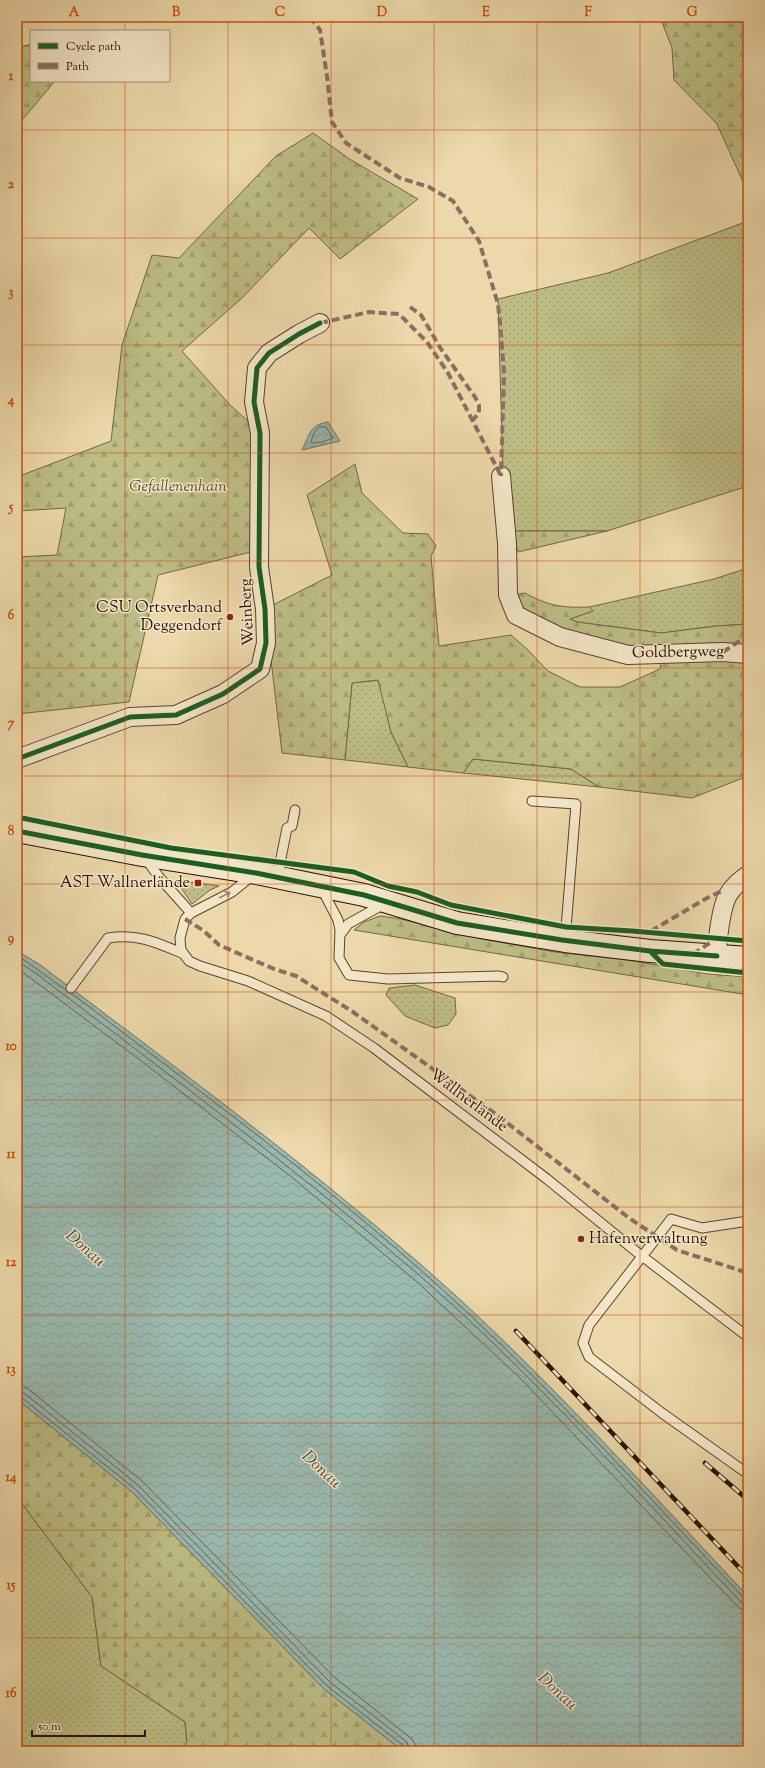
<svg xmlns="http://www.w3.org/2000/svg" width="765" height="1768" font-family="'Sorts Mill Goudy',serif">
<style>
.grass{fill:url(#grass-dots);stroke:#736744}
.forest{fill:url(#forest-firs);stroke:#736744}
.water{fill:url(#water-waves);stroke:#6d766b}
.lines{fill:none;stroke-linecap:round;stroke-linejoin:round}
.shore{stroke:#62655a;stroke-width:1}
.service-casing{stroke:#5a432e;stroke-width:11}
.minor-casing{stroke:#5a432e;stroke-width:20}
.secondary-casing{stroke:#291104;stroke-width:24}
.service{stroke:#f3e6c8;stroke-width:9}
.minor{stroke:#f3e6c8;stroke-width:18}
.secondary{stroke:#f3e6c8;stroke-width:22}
.rail-casing{stroke:#291104;stroke-width:4.5}
.rail{stroke:#f3e6c8;stroke-width:3;stroke-dasharray:9;stroke-linecap:butt}
.quiet{stroke:#8d6e63;stroke-width:4;stroke-dasharray:8 4;stroke-linecap:butt}
.cycleway-casing{stroke:#f3e6c8;stroke-width:8}
.cycleway{stroke:#1b5e20;stroke-width:5}
.oneway{stroke:#988670}
.grid{fill:none;stroke:#cb4e0b;stroke-width:1;stroke-opacity:0.55}
.poi-dot{fill:#8f2418;stroke:#f3e6c8;stroke-width:1.5}
.labels{text-anchor:middle;dominant-baseline:central;stroke-width:3;stroke-linejoin:round;paint-order:stroke}
.park-label{font-size:16px;font-style:italic;fill:#5d4d31;stroke:#f3e6c8}
.poi-label{font-size:16px;fill:#291104;stroke:#f3e6c8;text-anchor:end}
.street-label{font-size:16px;fill:#291104;stroke:#f3e6c8}
.water-label{font-size:17px;font-style:italic;fill:#514c40;stroke:#f3e6c8}
.neatline{fill:none;stroke:#cb4e0b;stroke-width:1.5}
.grid-label{font-size:13px;text-anchor:middle;font-weight:bold;fill:#cb4e0b}
</style>
<defs>
<pattern id="grass-dots" width="8" height="8" patternUnits="userSpaceOnUse"><rect width="8" height="8" fill="#bdbd85"/><path d="M2 2h.1M6 6h.1" fill="none" stroke="#a2a171" stroke-width="1.8" stroke-linecap="round"/></pattern>
<pattern id="forest-firs" width="22" height="20" patternUnits="userSpaceOnUse"><rect width="22" height="20" fill="#bdbd85"/><path d="M5 1l3.5 6h-7zM16 11l3.5 6h-7z" fill="#a2a171"/></pattern>
<pattern id="water-waves" width="16" height="10" patternUnits="userSpaceOnUse"><rect width="16" height="10" fill="#9ab9af"/><path d="M0 5q4-4 8 0t8 0" fill="none" stroke="#859e95"/></pattern>
</defs>
<rect width="100%" height="100%" fill="#ecd8aa"/>
<filter id="stains"><feTurbulence type="fractalNoise" baseFrequency=".005" numOctaves="4"/><feColorMatrix values="0 0 0 0 .2 0 0 0 0 .09 0 0 0 0 .02 0 0 0 .5 -.17"/></filter>
<radialGradient id="worn" r=".72"><stop offset=".6" stop-color="#630" stop-opacity="0"/><stop offset="1" stop-color="#630" stop-opacity=".3"/></radialGradient>
<!-- grass -->
<path class="grass" d="M748,221v265l-141,45h-94l-10,-55 -5,-177 110,-26z
M748,568v56l-32,2 -55,7 -84,-11 -7,-3 22,-8 -3,-4 125,-28z
M379,680l12,52 17,35 -63,-7 7,-77z
M473,759l98,10 28,18 -136,-14z
M176,880l43,6 -9,4 -18,14z
M415,985l40,13 1,16 -8,11 -13,3 -30,-12 -19,-21 3,-7z
M17,1497l75,100 9,69 84,56 2,21 -10,8h-160z"/>
<!-- forest -->
<path class="forest" d="M660,17h88v176l-31,-69 -43,-44 -2,-32z
M31,44v37h24l-38,45v-78z
M313,133l38,27 67,39 -78,60 -31,-31 -66,69 -61,54 48,54 30,27 -1,118 -101,25 -29,127 -112,12v-157l40,-2 9,-47 -49,3v-34l94,-36 11,-96 30,-90 27,3 97,-102z
M355,464l7,29 41,40 25,1 8,12 -5,10 8,90 72,-11 16,14 21,22 32,16h40l40,-18 2,-16 -34,1 -112,-40 -5,-19 14,-2c24,13 37,15 64,14l4,4 -23,8 7,3 84,11 55,-7 32,-2v152l-56,22 -93,-11 -28,-18 -98,-10 -10,14 -55,-6 -17,-35 -13,-52 -26,3 -7,77 -63,-7 -17,-144 67,-34 -25,-80z
M513,531h94l-89,21z
M380,916l21,3 81,20 73,13 73,8 79,14 41,3v18l-394,-65 10,-8z
M17,1399l115,93 192,197 79,62h-226l10,-9 -2,-20 -84,-56 -9,-69 -75,-100z"/>
<!-- water -->
<path class="water" d="M328,422l12,19 -38,9c8,-15 7,-25 26,-28z
M17,951l22,13c131,99 264,197 387,305 115,101 217,216 322,327v155h-345l-79,-62 -192,-197 -115,-93z"/>
<g class="lines">
<!-- shore -->
<path class="shore" d="M320,427h6l7,11 -11,4 -10,1 -1,-2 4,-10z
M17,955l49,35
M17,961l17,11c130,99 261,196 385,303 115,100 216,215 321,326l8,3
M17,968l123,92 154,119 122,102 104,97 216,227 5,4 7,1
M71,993c119,91 241,180 353,280 114,101 215,214 319,324l5,2
M17,1385l10,3 115,93 192,196 78,62 3,5 1,7
M17,1391l7,2 114,92 192,197 77,60 3,9
M17,1396l4,1 114,92 192,197 77,60 1,5"/>
<!-- service casing -->
<g class="service-casing">
<path id="service" d="M532,801l44,3 -11,137
M146,859l13,18 32,36
M253,875l-21,17 -41,21 -6,6 -5,19 1,12 8,11 11,5 48,15 78,35 48,32 173,131 91,74 110,84
M277,878l10,-50 5,-2 3,-16
M325,887l1,10 12,23 2,10 -1,28 10,17 39,4 111,-3 4,1
M340,935l8,-11 36,-20
M71,988l37,-50c30,-5 50,5 76,16
M748,1221l-46,7 -31,-9 -82,106 -6,18 6,14 73,56 86,61"/>
</g>
<!-- minor casing -->
<g class="minor-casing">
<path id="minor" d="M501,476l6,67 1,52 8,20 44,22 68,18 95,-3 25,2
M17,759l113,-42 46,-2 47,-21 37,-25 6,-26 -1,-34 -6,-42 1,-134 -6,-31 3,-34 12,-15 30,-19 21,-11
M717,956c0,-15 4,-49 11,-61 5,-9 12,-14 20,-20"/>
</g>
<!-- secondary casing -->
<g class="secondary-casing">
<path id="secondary" d="M17,831l125,24 114,18 108,22 93,28 108,18 85,10 98,7"/>
</g>
<!-- service -->
<use href="#service" class="service"/>
<!-- minor -->
<use href="#minor" class="minor"/>
<!-- secondary -->
<use href="#secondary" class="secondary"/>
<!-- rail casing -->
<g class="rail-casing">
<path id="rail" d="M516,1331l232,246
M705,1463l43,37"/>
</g>
<!-- rail -->
<use href="#rail" class="rail"/>
<!-- quiet -->
<path class="quiet" d="M310,17l10,13 7,46 5,46 14,21 54,35 29,9 24,14 26,40 19,63 3,30 3,39 -3,103
M410,307l11,8 20,34 34,48 4,8v8l-7,8
M320,323l49,-11 30,2 28,28 21,31 52,101
M723,652l15,-10 10,-4
M185,919l19,12 15,14 55,24 22,7 57,36 144,103 132,103 48,32 71,23
M651,931l56,-33 15,-7
M693,954l23,-15
M17,1604h1"/>
<!-- cycleway casing -->
<g class="cycleway-casing">
<path id="cycleway" d="M17,759l113,-42 46,-2 47,-21 37,-25 6,-26 -1,-34 -6,-42 1,-134 -6,-31 3,-34 12,-15 30,-19 21,-11
M17,817l154,31 183,24 34,14 29,6 34,13 115,22 66,4 116,10
M17,831l125,24 114,18 108,22 93,28 105,17 88,11 67,5
M650,951l13,13 85,9"/>
</g>
<!-- cycleway -->
<use href="#cycleway" class="cycleway"/>
</g>
<!-- one-way arrows -->
<defs><path id="oneway-shaft" d="M-6 0H5M1.5-3L5.5 0L1.5 3" fill="none" stroke-width="1.6" stroke-linecap="round" stroke-linejoin="round"/></defs>
<use class="oneway" href="#oneway-shaft" transform="translate(225 895) rotate(-27)"/>
<!-- grid -->
<path class="grid" d="M125,17v14M228,17v1734M331,17v1734M434,17v1734M537,17v1734M640,17v1734M125,81v1670M17,130h731M17,238h731M17,345h731M17,453h731M17,561h731M17,668h731M17,776h731M17,884h731M17,992h731M17,1100h731M17,1207h731M17,1315h731M17,1423h731M17,1530h731M17,1638h731"/>
<!-- markers -->
<g class="poi-dot">
<circle cx="230" cy="617" r="4"/>
<rect x="194" y="879" width="8" height="8" rx="2"/>
<circle cx="581" cy="1239" r="4"/>
</g>
<g class="labels">
<!-- park labels -->
<g class="park-label">
<text x="178" y="487">Gefallenenhain</text>
</g>
<!-- poi labels -->
<g class="poi-label">
<text x="222" y="608">CSU Ortsverband<tspan x="222" dy="18">Deggendorf</tspan></text>
<text x="190" y="883">AST Wallnerlände</text>
<text x="589" y="1239" text-anchor="start">Hafenverwaltung</text>
</g>
<!-- street labels -->
<g class="street-label">
<text transform="translate(248 612) rotate(-93)">Weinberg</text>
<text transform="translate(678 653) rotate(-1)">Goldbergweg</text>
<text transform="translate(468 1101) rotate(37)">Wallnerlände</text>
</g>
<!-- water labels -->
<g class="water-label">
<text transform="translate(85 1249) rotate(42)">Donau</text>
<text transform="translate(321 1470) rotate(43)">Donau</text>
<text transform="translate(557 1692) rotate(43)">Donau</text>
</g>
</g>
<!-- margin -->
<rect width="765" height="1768" fill="none" stroke="#ecd8aa" stroke-width="44"/>
<!-- legend -->
<rect x="30" y="30" width="140" height="52" fill="#f3e6c8" stroke="#a2917a"/>
<rect x="38" y="43" width="20" height="6" fill="#1b5e20" stroke="#a2917a"/>
<text x="66" y="50" font-size="12" fill="#291104">Cycle path</text>
<rect x="38" y="63" width="20" height="6" fill="#8d6e63" stroke="#a2917a"/>
<text x="66" y="70" font-size="12" fill="#291104">Path</text>
<!-- scale -->
<path d="M32 1730v6h113v-6" fill="none" stroke="#291104" stroke-width="2"/>
<text x="38" y="1730" font-size="12" fill="#291104" stroke="#f3e6c8" stroke-width="3" paint-order="stroke">50 m</text>
<rect x="22" y="22" width="721" height="1724" class="neatline"/>
<g class="grid-label">
<text x="74" y="16">A</text>
<text x="176" y="16">B</text>
<text x="280" y="16">C</text>
<text x="382" y="16">D</text>
<text x="486" y="16">E</text>
<text x="588" y="16">F</text>
<text x="692" y="16">G</text>
<text x="11" y="80">1</text>
<text x="11" y="188">2</text>
<text x="11" y="296">3</text>
<text x="11" y="404">4</text>
<text x="11" y="511">5</text>
<text x="11" y="619">6</text>
<text x="11" y="727">7</text>
<text x="11" y="835">8</text>
<text x="11" y="942">9</text>
<text x="11" y="1050">10</text>
<text x="11" y="1158">11</text>
<text x="11" y="1266">12</text>
<text x="11" y="1373">13</text>
<text x="11" y="1481">14</text>
<text x="11" y="1589">15</text>
<text x="11" y="1697">16</text>
</g>
<rect width="100%" height="100%" filter="url(#stains)"/>
<rect width="100%" height="100%" fill="url(#worn)"/>
</svg>
